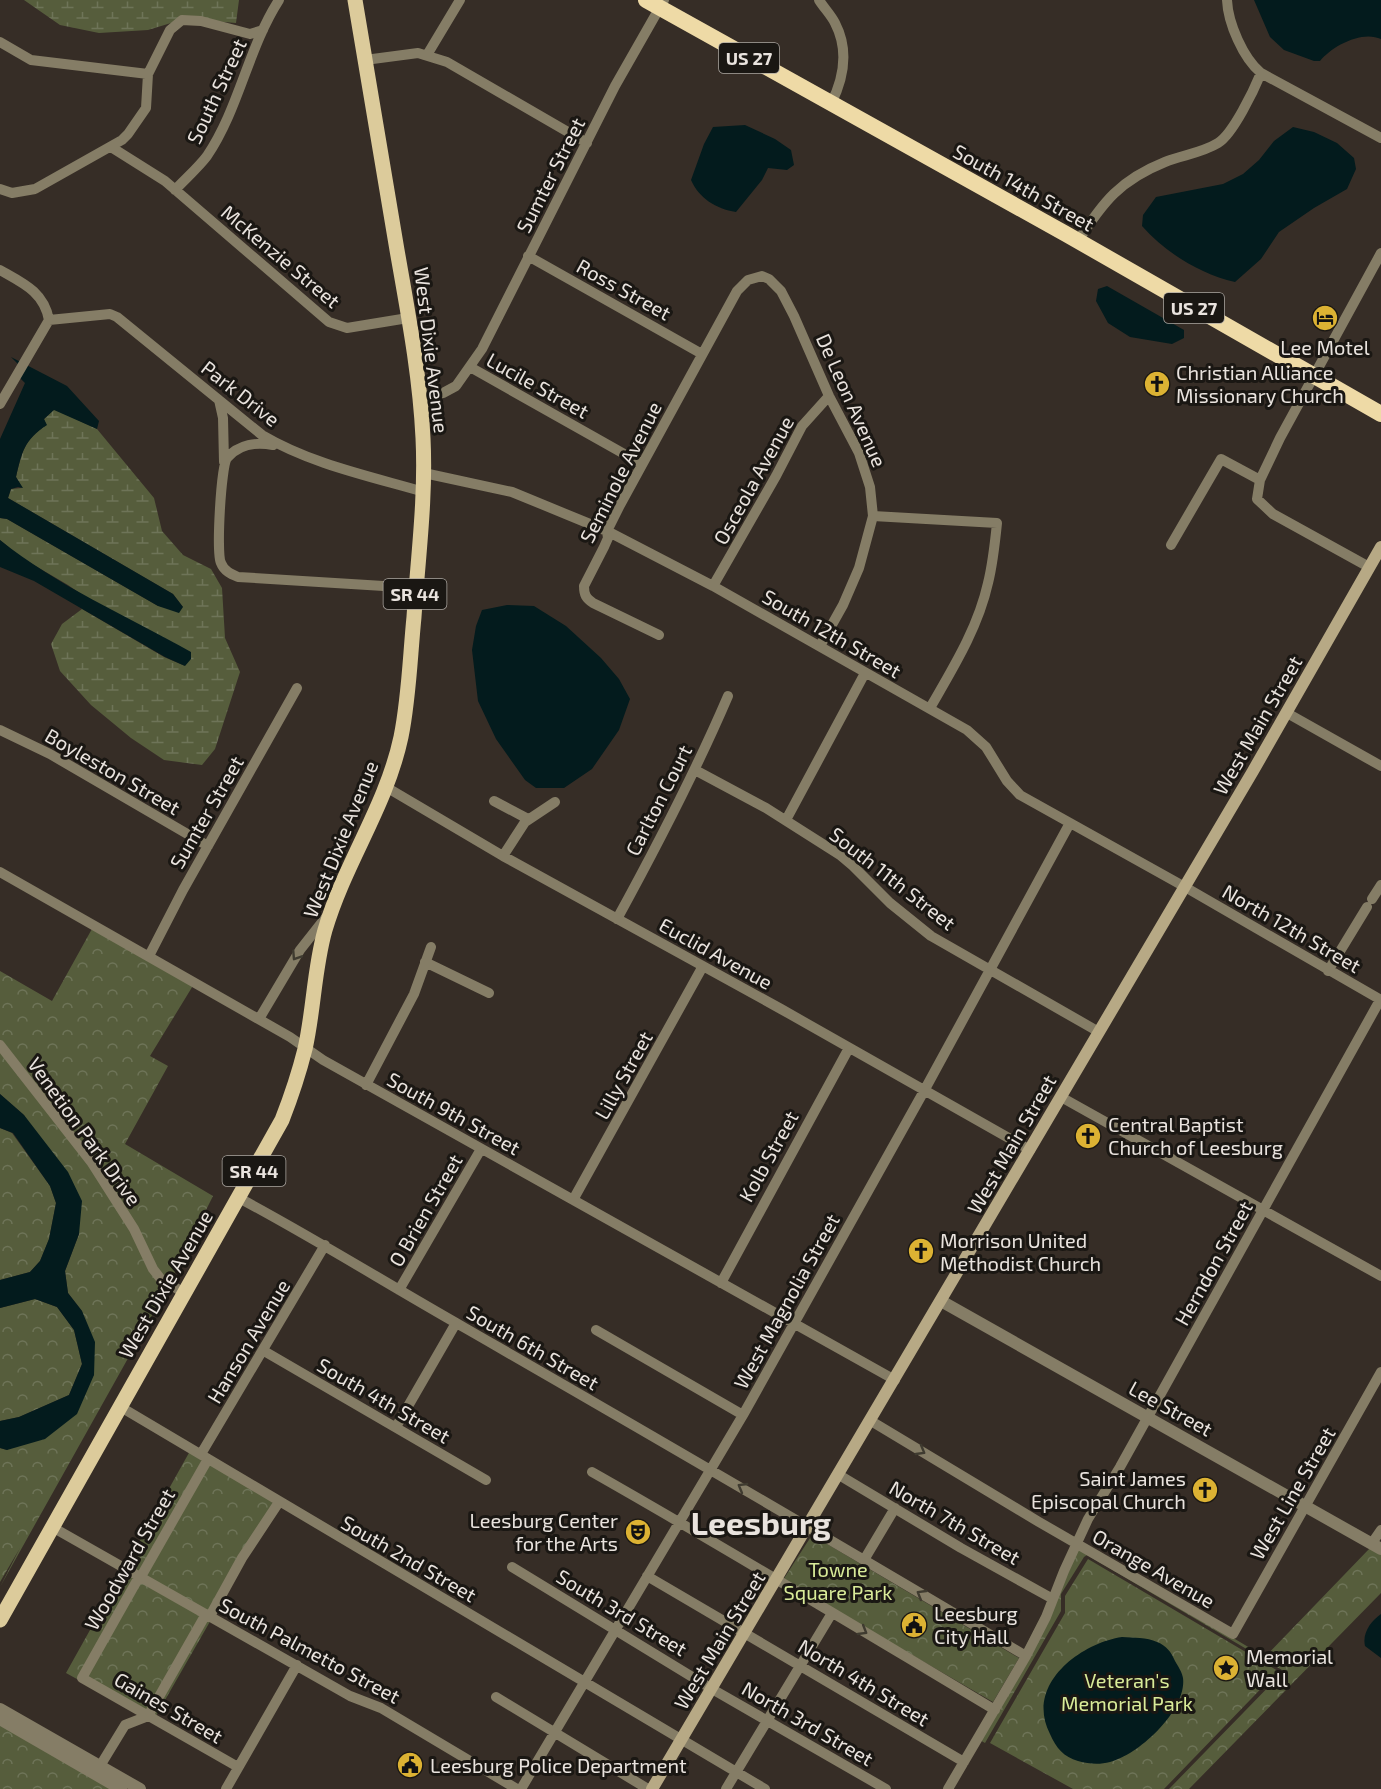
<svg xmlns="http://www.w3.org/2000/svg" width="1381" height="1789" font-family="'Exo 2',sans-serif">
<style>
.forest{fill:url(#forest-crowns)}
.wetland{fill:url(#wetland-marsh)}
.water{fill:#031b1d}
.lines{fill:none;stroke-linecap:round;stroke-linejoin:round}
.minor{stroke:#857d66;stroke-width:10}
.tertiary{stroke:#857d66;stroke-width:12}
.secondary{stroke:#b7a985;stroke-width:12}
.primary{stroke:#dccb9b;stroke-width:15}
.trunk{stroke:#eedaa6;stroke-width:16}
.oneway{stroke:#3f3b30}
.labels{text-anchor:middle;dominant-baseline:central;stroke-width:6;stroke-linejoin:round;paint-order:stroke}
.shield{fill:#1a1713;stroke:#aba6a1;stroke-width:1.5}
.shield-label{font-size:18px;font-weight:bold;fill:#e9e3de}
.street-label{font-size:20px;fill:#e9e3de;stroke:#1a1713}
.poi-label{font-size:20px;fill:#e9e3de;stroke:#1a1713;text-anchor:start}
.park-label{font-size:20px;fill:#d9eb99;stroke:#1a1713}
.town-label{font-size:32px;font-weight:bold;fill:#e9e3de;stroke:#1a1713}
</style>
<defs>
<pattern id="forest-crowns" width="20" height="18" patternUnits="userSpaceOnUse" patternTransform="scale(1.5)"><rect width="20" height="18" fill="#565d3c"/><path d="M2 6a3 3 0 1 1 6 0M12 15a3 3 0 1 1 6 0" fill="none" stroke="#6e7458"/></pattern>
<pattern id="wetland-marsh" width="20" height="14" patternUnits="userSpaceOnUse" patternTransform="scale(1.5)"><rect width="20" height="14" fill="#565d3c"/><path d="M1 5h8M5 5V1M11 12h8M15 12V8" fill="none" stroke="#6e7458"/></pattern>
</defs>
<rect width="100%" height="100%" fill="#362d26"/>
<!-- forest -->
<path class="forest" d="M93,927l101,57 -44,72 18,10 -43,78 88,52 -49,98 -164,293 20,-39 -20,34v-134l7,2 87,-75 -12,-64 -14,-18 -3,-22 14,-37 -55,-119 -24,-21v-123l52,30z
M0,1128l12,5 38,53 6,17 -7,36 -9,22 -10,11 -30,8z
M35,1299l22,8 17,23 8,34 -13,31 -50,22 -19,4v-113z
M190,1451l89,50 -126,220 -87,-48z
M812,1535l207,123 -26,44 -210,-122z
M1078,1545l187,112 105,-109 11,6v39l-192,196h-20l112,-115 1,-4 -195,-115 -3,2 -23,37v17l-76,132 -7,-4z
M1088,1559l190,112 -114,118h-91l-83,-46 75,-130v-17z
M0,1725l112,64h-112z"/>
<!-- wetland -->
<path class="wetland" d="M24,0h215l-3,23 -35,-3 -30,3 -23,7 -49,3 -39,-8z
M54,409l43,20 57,69 8,33 21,24 28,14 11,19 3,50 15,34 -25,77 -13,16 -38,-5 -33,-22 -40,-33 -31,-34 -9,-27 11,-20 20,-15 82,48 21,9 -117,-81 -46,-27 -22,-18v-22l7,1 151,87 25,1 -10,-13 -165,-96 3,-9 11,-1 -6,-11c6,-25 8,-37 30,-52l-2,-6z"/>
<!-- water -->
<path class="water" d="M1254,0h127v39c-19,-9 -49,7 -61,22h-6l-30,-11 -14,-13z
M745,125l30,14 16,11 3,15 -7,5 -19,-2 -6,12 -26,32c-20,-3 -37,-14 -45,-32l13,-36 9,-17z
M1293,127l21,5 23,11 17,15 2,11 -9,20 -33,19 -35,24 -18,27 -26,23c-35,-8 -69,-29 -93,-56l1,-11 13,-18 67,-13 20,-10 16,-14 15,-19z
M1107,286l77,44v8l-12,6 -42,-7 -22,-14 -12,-22 2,-12z
M11,357l56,29 32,35 -2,8 -43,-19 -10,9 3,6c-23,15 -25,27 -31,52l7,11 -5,-1 -7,2 -3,9 165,96 10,13 -4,6 -21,-7 -151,-87 -7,-1v-79l25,-56 -10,-10 3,-9z
M0,540c57,46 127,76 191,112v7l-6,7 -20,-9 -131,-76 -34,-14z
M507,605l27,1 32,20 35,32 18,21 11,20 -11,31 -27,39 -28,19h-28l-11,-8 -29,-41 -18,-38 -6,-51 4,-24 6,-16z
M0,1094l24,21 44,57 14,29 -3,33 -14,37 3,22 14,18 13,31 -1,33 -17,39 -32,25 -38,11 -7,-2v-27l19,-4 50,-22 13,-31 -8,-34 -17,-23 -22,-8 -35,9v-28l30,-8 10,-11 9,-22 7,-36 -6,-17 -37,-53 -13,-5z
M1381,1614v44l-16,-12c-3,-13 6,-25 16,-32z
M1122,1637c11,1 25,0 35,5 10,4 14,10 18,19 3,5 7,11 8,17 4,32 -44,77 -73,84 -11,3 -21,2 -32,-1 -14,-4 -22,-13 -28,-27 -25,-48 28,-90 72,-97z"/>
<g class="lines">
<!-- minor -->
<path class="minor" d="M819,0c5,8 12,15 16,23 14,27 9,55 -4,81
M1227,0c1,23 16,58 34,73l120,65
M0,42l31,18 117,14
M427,55l33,-55
M365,60l53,-7 29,9 140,81
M111,147l54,34 164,141 18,6 61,-10
M0,189l12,4 23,-4 87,-49 6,-6 18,-26 2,-34 22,-44 12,-10 19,1 49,13 13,-4
M175,190c10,-11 23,-22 32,-34 32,-47 41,-108 72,-156
M1078,241c25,-39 42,-61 87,-79 17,-7 37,-9 53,-19 15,-9 36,-53 43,-70
M528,256l174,98
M0,270c23,13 44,22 49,50
M49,320l61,-6 7,3 145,118c49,29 107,41 162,57
M470,367l172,97
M420,397l23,-4 13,-7 26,-37 133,-263 49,-86
M219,400l4,18 1,44
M0,404l49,-84
M273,445c-16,-3 -34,-1 -46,13 -6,8 -11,96 -6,105 3,8 10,11 17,14l178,11
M424,473l88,19 95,39 106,55 254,144 19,17 21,34 13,14 165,92 196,113
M873,516l124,7c-2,20 -4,40 -9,60 -10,45 -35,85 -58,125
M1171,545l50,-86 39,21
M1369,567l-96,-53 -16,-15 3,-19 20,-42 101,-185
M713,586l63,-110 26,-50 27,-30
M659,635l-66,-32c-7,-5 -9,-8 -9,-17l20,-39 4,-9 -1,-7 13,-26 117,-214 11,-11 14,-4 7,3 12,12 13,25 35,80 30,57 11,34 3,29 -14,52 -16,37 -23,41
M1287,713l94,53
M0,730l50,24 158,92
M695,770l71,38 74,47 13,11 37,37 41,33 168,96
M386,787l117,69 278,153 249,141
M494,801l34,18
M786,820l79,-147
M503,856l22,-34 30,-20
M0,872l290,165 33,23 572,320
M1372,899l9,-14
M617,919c40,-73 78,-146 111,-223
M149,956l34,-66 114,-202
M425,962l64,31
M1328,971l39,-64
M259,1019l41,-69 26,-33
M0,1045l92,118 42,66 19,40 7,9 24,15
M366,1085l48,-91 17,-47
M1061,1097l320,179
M239,1198c77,41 150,87 226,130 188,108 375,217 561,328
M573,1200l130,-234
M721,1283l128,-235
M399,1290l82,-141
M596,1330l147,85
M264,1351l222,129
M119,1406l646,383
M871,1421l168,101 194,112 148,-262
M396,1427l60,-104
M201,1454l124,-209
M208,1459l-65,114 -4,4 -57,101 156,89
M592,1472c136,77 269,158 403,238
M839,1475l122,73 92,51
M52,1527l298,169 31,12 136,81
M1372,1543l9,-13
M864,1560l31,-52
M512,1567l200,122 174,100
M647,1576l317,186
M210,1616l32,-58 37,-56
M496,1697l152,92
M100,1766l25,-41 23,-9 58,-102
M226,1789l71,-124
M521,1789l222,-374 181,-324 146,-268
M726,1789l106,-176
M948,1789l78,-133 20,-39 18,-46 24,-52 32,-52 260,-467"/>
<!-- tertiary -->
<path class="tertiary" d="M941,1301l440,248
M0,1709l140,80
M0,1719l121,70"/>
<!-- secondary -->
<path class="secondary" d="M652,1789l601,-1018 128,-224"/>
<!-- primary -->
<path class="primary" d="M0,1620l282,-500c9,-23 17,-47 23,-71 9,-40 9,-80 20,-119 20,-68 61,-123 76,-193 8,-39 9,-80 13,-120 4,-60 12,-119 9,-179 -3,-63 -15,-125 -26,-188 -14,-83 -28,-167 -42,-250"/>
<!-- trunk -->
<path class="trunk" d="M646,0l420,234 315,180"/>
</g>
<!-- one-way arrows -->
<defs><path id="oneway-chevron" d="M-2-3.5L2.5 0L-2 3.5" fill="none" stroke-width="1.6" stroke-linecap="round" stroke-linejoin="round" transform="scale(1.5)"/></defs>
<g class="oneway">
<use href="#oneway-chevron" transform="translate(296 956) rotate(123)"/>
<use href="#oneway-chevron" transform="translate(921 1451) rotate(30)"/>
<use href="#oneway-chevron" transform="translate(742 1487) rotate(-150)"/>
<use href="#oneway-chevron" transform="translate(921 1594) rotate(-149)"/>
<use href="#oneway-chevron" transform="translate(863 1631) rotate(31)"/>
</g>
<!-- icons -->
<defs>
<g id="hotel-disc" transform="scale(1.35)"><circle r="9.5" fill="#dcb233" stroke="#1a1713"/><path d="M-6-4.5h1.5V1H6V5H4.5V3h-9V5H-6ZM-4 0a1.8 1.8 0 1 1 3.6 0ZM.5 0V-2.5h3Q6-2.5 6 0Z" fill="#111"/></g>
<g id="church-disc" transform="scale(1.35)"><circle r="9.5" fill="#dcb233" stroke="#1a1713"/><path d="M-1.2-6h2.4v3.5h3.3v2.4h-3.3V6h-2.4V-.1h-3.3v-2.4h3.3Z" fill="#111"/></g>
<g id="theatre-disc" transform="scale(1.35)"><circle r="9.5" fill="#dcb233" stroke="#1a1713"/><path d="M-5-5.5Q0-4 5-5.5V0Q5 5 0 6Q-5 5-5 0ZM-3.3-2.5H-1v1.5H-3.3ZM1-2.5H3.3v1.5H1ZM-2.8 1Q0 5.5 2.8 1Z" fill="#111"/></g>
<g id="civic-disc" transform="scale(1.35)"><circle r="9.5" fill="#dcb233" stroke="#1a1713"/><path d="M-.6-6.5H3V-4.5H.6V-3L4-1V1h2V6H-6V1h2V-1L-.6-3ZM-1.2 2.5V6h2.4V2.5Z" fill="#111"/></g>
<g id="sight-disc" transform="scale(1.35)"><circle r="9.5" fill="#dcb233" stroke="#1a1713"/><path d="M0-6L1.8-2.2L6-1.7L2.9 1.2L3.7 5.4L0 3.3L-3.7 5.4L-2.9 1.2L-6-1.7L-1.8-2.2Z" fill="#111"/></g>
</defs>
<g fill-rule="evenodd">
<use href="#hotel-disc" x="1325" y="318"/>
<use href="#church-disc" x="1157" y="384"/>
<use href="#church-disc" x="1088" y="1136"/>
<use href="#church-disc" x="921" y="1251"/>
<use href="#church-disc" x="1205" y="1490"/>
<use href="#theatre-disc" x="638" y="1532"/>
<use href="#civic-disc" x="914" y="1625"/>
<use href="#sight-disc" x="1226" y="1668"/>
<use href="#civic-disc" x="410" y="1765"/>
</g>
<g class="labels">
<!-- shield labels -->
<g class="shield">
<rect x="719" y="43" width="60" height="30" rx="4.5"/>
<rect x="1164" y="293" width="60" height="30" rx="4.5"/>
<rect x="383.5" y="579" width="63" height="30" rx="4.5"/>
<rect x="222.5" y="1156" width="63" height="30" rx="4.5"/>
</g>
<g class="shield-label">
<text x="749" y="58">US 27</text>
<text x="1194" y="308">US 27</text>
<text x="415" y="594">SR 44</text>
<text x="254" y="1171">SR 44</text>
</g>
<!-- street labels -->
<g class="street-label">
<text transform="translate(216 91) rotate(-65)">South Street</text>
<text transform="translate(550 175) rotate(-63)">Sumter Street</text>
<text transform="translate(1024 187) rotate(29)">South 14th Street</text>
<text transform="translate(281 256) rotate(40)">McKenzie Street</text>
<text transform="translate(624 289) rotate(29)">Ross Street</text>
<text transform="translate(432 350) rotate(83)">West Dixie Avenue</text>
<text transform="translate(538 385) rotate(29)">Lucile Street</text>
<text transform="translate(241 393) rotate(38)">Park Drive</text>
<text transform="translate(852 400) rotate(66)">De Leon Avenue</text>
<text transform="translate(620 472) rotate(-63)">Seminole Avenue</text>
<text transform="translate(753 480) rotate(-61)">Osceola Avenue</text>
<text transform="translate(832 633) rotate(30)">South 12th Street</text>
<text transform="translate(1257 725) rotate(-60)">West Main Street</text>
<text transform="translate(113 771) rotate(30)">Boyleston Street</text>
<text transform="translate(658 800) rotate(-63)">Carlton Court</text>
<text transform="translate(206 812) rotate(-60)">Sumter Street</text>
<text transform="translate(340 839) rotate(-68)">West Dixie Avenue</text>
<text transform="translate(893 878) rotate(38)">South 11th Street</text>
<text transform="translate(1292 928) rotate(30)">North 12th Street</text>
<text transform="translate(716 953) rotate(29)">Euclid Avenue</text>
<text transform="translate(623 1075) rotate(-61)">Lilly Street</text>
<text transform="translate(454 1113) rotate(29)">South 9th Street</text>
<text transform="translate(85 1131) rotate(54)">Venetion Park Drive</text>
<text transform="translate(1011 1144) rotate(-60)">West Main Street</text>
<text transform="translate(768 1156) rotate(-61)">Kolb Street</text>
<text transform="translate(425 1210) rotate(-60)">O Brien Street</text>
<text transform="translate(1213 1263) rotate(-61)">Herndon Street</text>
<text transform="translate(165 1284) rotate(-60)">West Dixie Avenue</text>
<text transform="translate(786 1301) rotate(-61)">West Magnolia Street</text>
<text transform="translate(248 1341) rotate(-59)">Hanson Avenue</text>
<text transform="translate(533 1347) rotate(30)">South 6th Street</text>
<text transform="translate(384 1400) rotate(30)">South 4th Street</text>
<text transform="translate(1171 1408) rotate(29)">Lee Street</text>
<text transform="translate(1292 1493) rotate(-60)">West Line Street</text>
<text transform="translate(955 1522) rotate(30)">North 7th Street</text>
<text transform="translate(409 1558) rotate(30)">South 2nd Street</text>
<text transform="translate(129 1559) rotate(-60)">Woodward Street</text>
<text transform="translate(1154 1568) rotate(30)">Orange Avenue</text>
<text transform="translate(622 1612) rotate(31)">South 3rd Street</text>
<text transform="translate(719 1640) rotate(-59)">West Main Street</text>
<text transform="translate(310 1650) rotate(28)">South Palmetto Street</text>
<text transform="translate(864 1682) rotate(31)">North 4th Street</text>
<text transform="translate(169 1707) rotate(30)">Gaines Street</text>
<text transform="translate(808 1723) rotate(30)">North 3rd Street</text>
</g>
<!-- poi labels -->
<g class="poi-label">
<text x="1325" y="347" text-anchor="middle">Lee Motel</text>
<text x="1176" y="372">Christian Alliance<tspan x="1176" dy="23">Missionary Church</tspan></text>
<text x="1108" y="1124">Central Baptist<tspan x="1108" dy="23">Church of Leesburg</tspan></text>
<text x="940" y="1240">Morrison United<tspan x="940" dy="23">Methodist Church</tspan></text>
<text x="1186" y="1478" text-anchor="end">Saint James<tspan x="1186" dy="23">Episcopal Church</tspan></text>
<text x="618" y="1520" text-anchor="end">Leesburg Center<tspan x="618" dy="23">for the Arts</tspan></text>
<text x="934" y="1613">Leesburg<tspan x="934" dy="23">City Hall</tspan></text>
<text x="1246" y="1656">Memorial<tspan x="1246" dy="23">Wall</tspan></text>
<text x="430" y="1765">Leesburg Police Department</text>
</g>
<!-- park labels -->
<g class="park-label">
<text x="838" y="1569">Towne<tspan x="838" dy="23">Square Park</tspan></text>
<text x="1127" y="1680">Veteran's<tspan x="1127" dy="23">Memorial Park</tspan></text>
</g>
<!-- town labels -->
<g class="town-label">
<text x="761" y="1522">Leesburg</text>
</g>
</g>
</svg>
